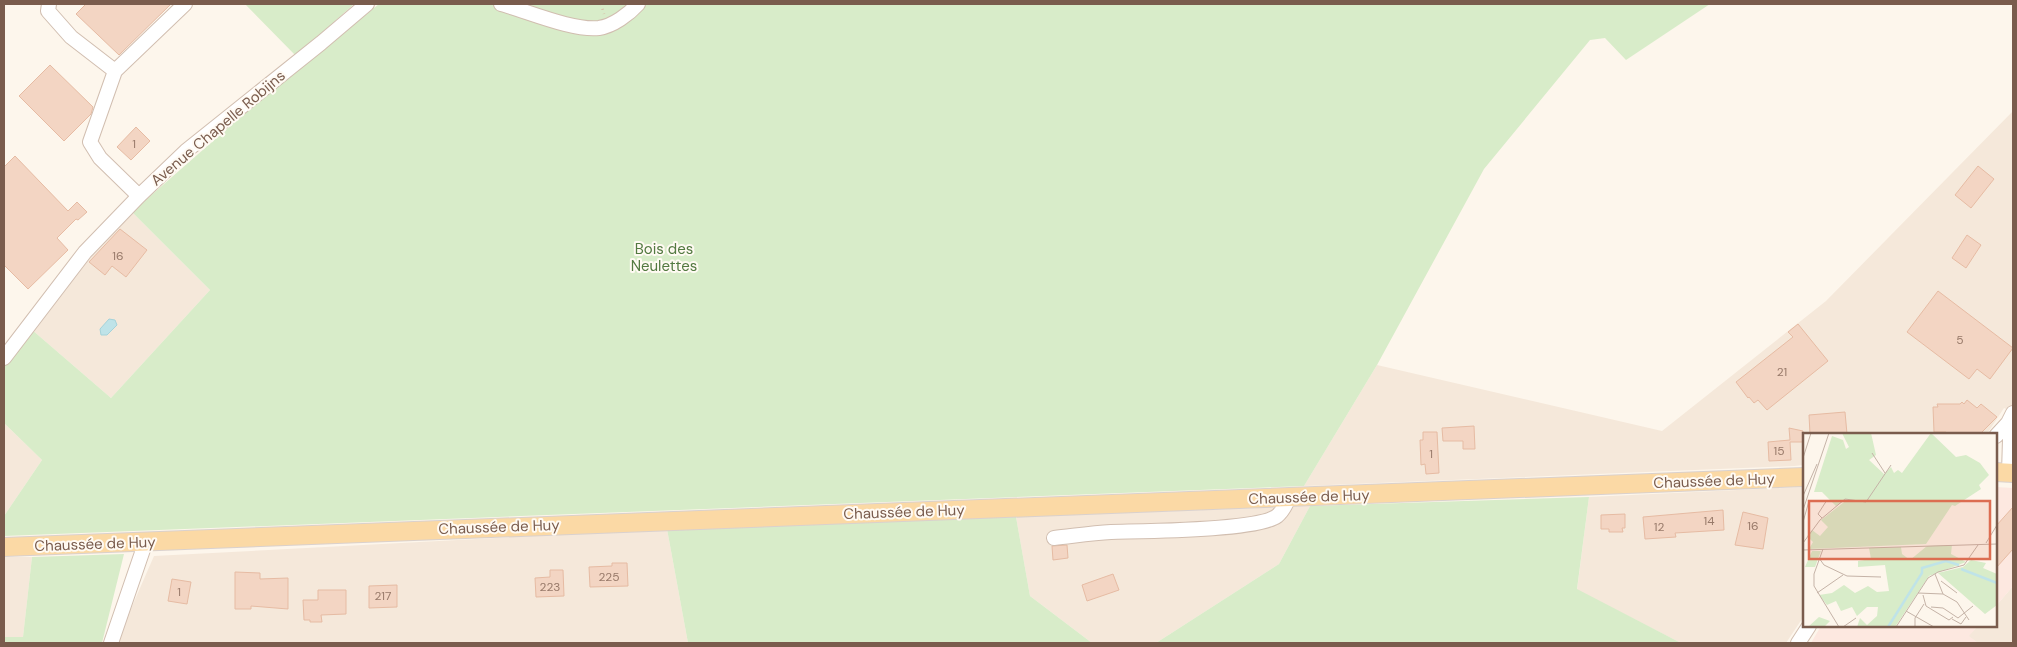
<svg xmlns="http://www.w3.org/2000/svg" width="2017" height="647" font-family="'DM Sans',sans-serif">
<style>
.residential{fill:#f5e8da}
.commercial{fill:#fde8e0}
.green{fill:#d8ecc9}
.water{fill:#bfe3e8;stroke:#a5d3da}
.building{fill:#f3d5c3;stroke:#e6bba3}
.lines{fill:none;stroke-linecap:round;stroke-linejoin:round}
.minor-casing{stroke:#d1beb0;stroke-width:16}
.major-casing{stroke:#dad1cd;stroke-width:20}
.path{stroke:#d9b8a5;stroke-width:2.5;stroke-dasharray:1 4;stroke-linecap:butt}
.minor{stroke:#fff;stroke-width:14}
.major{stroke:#fbd9a5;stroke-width:18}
.labels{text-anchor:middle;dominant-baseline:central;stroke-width:4;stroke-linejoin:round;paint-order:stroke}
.number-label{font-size:12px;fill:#987a6a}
.street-label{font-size:15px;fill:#7a5c4d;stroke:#fffaf3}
.park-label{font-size:15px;fill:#537a41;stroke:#fffaf3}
.inset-river{fill:none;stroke:#bfe3e8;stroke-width:2.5}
.inset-road{fill:none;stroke:#c5b3a7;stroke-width:1}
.view{fill:#dc6d51;fill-opacity:0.15;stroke:#dc6d51;stroke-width:2.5}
.inset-edge{fill:none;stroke:#7a5c4d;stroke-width:2.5}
</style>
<rect width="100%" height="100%" fill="#fdf6ec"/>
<!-- residential -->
<path class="residential" d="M2013,111v301l-9,-4 -17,26h-183v31l-10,1 -490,20 73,-121 285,66 164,-130z
M132,212l78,78 -99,108 -80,-69 51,-67z
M4,423l38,37 -38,56z
M1804,487v129l-18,27h-105l-104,-53 12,-93z
M1310,506l-31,58 -123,79h-64l-62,-47 -14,-79z
M667,529l21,114h-572l38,-87z
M4,557h28l-9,80h-19z
M2013,586v57h-35l-10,-7 10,-10h18v-20z"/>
<!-- commercial -->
<path class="commercial" d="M1996,487l17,1v98l-17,20z
M1821,626h157l-9,10 9,7h-167z"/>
<!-- green -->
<path class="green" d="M245,4h109l-58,52z
M379,4h1331l-84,56 -21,-22 -15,2 -106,129 -107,196 -73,121 -1300,50v-20l38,-56 -38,-37v-60l27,-34 80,69 99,-108 -78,-78 105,-92z
M1589,497l-12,92 104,54h-525l123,-79 31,-58z
M1016,517l14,79 62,47h-404l-21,-114z
M124,554l-22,89h-98v-6h19l9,-80z"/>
<!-- water -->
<path class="water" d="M109,319l6,1 2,5 -10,10h-6l-1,-6z"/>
<!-- building -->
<path class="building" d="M86,4h85l-52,51 -43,-41z
M50,65l43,42 -2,7 -27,27 -45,-45z
M136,127l14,14 -19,19 -14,-13z
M15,156l53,55 9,-9 10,10 -9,8 -2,-1 -19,19 11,12 -40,39 -24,-24v-98z
M1978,166l16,13 -23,29 -16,-13z
M120,229l27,21 -21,27 -14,-11 -7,9 -16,-13z
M1967,235l14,10 -15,23 -14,-10z
M1938,291l75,57 -23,31 -13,-10 -8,10 -62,-47z
M1798,324l30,37 -61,49 -9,-10 -4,3 -5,-6 -1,1 -12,-16 57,-45 -5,-5z
M1967,400l10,8 4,-4 16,13 -17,17h-34v-2h-12l-1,-25h5l-1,-3h23l2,-2 2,2z
M1845,412l2,22h-37l-1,-19z
M1474,426l1,23h-12v-8h-20l-1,-13z
M1789,428l14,3 1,11h-14l1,18 -22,1 -1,-19 22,-2z
M1423,432h14l2,41 -13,1 -1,-10 -4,1 -1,-25h3z
M2013,507v42l-17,19v-42z
M1723,510l1,20 -49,3 1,4 -31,2 -2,-22z
M1743,512l25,6 -5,31 -28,-4z
M1625,514v14h-3l1,4h-14v-3h-8v-14z
M1067,545l1,13 -15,2 -1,-14z
M612,563h15l1,23 -38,1 -1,-20 23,-1z
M550,570h13l1,26 -28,1 -1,-19 15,-1z
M235,572l25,1v6l28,-1v31l-37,-3v3h-16z
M1113,574l6,16 -32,11 -5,-16z
M172,579l19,3 -4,22 -19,-3z
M397,585v22l-28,1v-22z
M318,590h28v24l-25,1 1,7h-12v-2h-6l-1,-20h15z"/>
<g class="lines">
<!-- minor casing -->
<g class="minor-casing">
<path id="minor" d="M49,4l-1,7 23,26 44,34
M501,4c26,7 72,27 98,24 14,-2 30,-14 39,-24
M139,196l-39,-38 -10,-16 25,-71 70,-67
M4,358l81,-106 54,-56 47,-45 135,-108 46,-39
M2008,423l2,16 -1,34
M1996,436l12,-13 5,-10
M1054,538c19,-2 38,-5 57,-6 30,-1 146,-1 166,-16 6,-5 9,-11 12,-19
M111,643l35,-102
M1798,643l11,-17"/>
</g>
<!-- major casing -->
<g class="major-casing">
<path id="major" d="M1996,472l17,1
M4,547l1800,-70"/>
</g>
<!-- path -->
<path class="path" d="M601,4l3,10"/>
<!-- minor -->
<use href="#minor" class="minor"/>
<!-- major -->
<use href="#major" class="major"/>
</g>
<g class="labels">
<!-- number labels -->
<g class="number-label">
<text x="134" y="144">1</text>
<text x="118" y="256">16</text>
<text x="1960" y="340">5</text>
<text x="1782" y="372">21</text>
<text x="1779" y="451">15</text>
<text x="1431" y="454">1</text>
<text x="1709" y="521">14</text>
<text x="1753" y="526">16</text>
<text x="1659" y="527">12</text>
<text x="609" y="577">225</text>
<text x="550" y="587">223</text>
<text x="179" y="592">1</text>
<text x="383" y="596">217</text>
</g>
<!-- street labels -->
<g class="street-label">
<text transform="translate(218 128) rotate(-40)">Avenue Chapelle Robijns</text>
<text transform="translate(1714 481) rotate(-2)">Chaussée de Huy</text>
<text transform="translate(1309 497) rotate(-2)">Chaussée de Huy</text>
<text transform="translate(904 512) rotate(-2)">Chaussée de Huy</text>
<text transform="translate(499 527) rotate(-2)">Chaussée de Huy</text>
<text transform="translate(95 544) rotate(-2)">Chaussée de Huy</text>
</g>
<!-- park labels -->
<g class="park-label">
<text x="664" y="249">Bois des<tspan x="664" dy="17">Neulettes</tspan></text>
</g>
</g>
<!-- overview -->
<g transform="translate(1803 433)">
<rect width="194" height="194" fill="#fdf6ec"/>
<path d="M39,0h29l5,22 -7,5 15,14 7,-7 3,6 4,-3 4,3 29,-40 25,24 10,-2 14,8 9,12 -10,10 2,4 -26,17 -3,-1 -26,39 -117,5 4,-7 -6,-6 5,-6 8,6 8,-9 -7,-7 27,-21 -12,7 -14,-14h-8l18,-56 11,4 3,9 3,-2zM149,112l-1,9 15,8 -37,14 -34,51h-7l4,-7 -5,7h-30l3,-9 7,7 10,-9 1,-9h-11l-10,9 -5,-9 -11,4 -5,-10 -9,4 -8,-10 13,-2 12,-8 11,8 13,-7 9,6 12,-1 -4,-26 -27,2v-6l13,-2 -2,-11 32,-1 1,7 8,6 17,-14zM9,118h9l-6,16h-10zM168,127l15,3 -3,5 14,6v31l-12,9 -47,-41 25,-6zM16,184l11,4 -6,6h-16z" fill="#d8ecc9"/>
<path class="inset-river" d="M158,136l36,14M85,194l34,-54v-5l24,-7 13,4"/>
<path class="inset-road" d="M69,20l13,20M0,25l8,-25M0,63l14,-32M0,77l26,-77M19,85l-4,-4 9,-14M0,89l6,-21M0,110l17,-23 25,-21 21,3 25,-37M183,110l11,-18M20,116l-9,25v12l25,41M0,117l194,-6M16,125l5,7 23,11 34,1M132,141l8,20 14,8 12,18M138,148l16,12M14,160l26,-18M115,160l25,1M120,162l3,11 23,14 4,-3M128,174l12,1 15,10 15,-12M103,178l28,16M149,186l9,5 5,-7M40,194l13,-9M93,194l32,-49 10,-6 26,-7 14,-20M112,194v-9l9,-14"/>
<path class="view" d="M6,68h181v58h-181z"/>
<rect width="194" height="194" class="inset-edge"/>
</g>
<!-- border -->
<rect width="2017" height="647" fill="none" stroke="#7a5c4d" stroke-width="10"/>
</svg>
